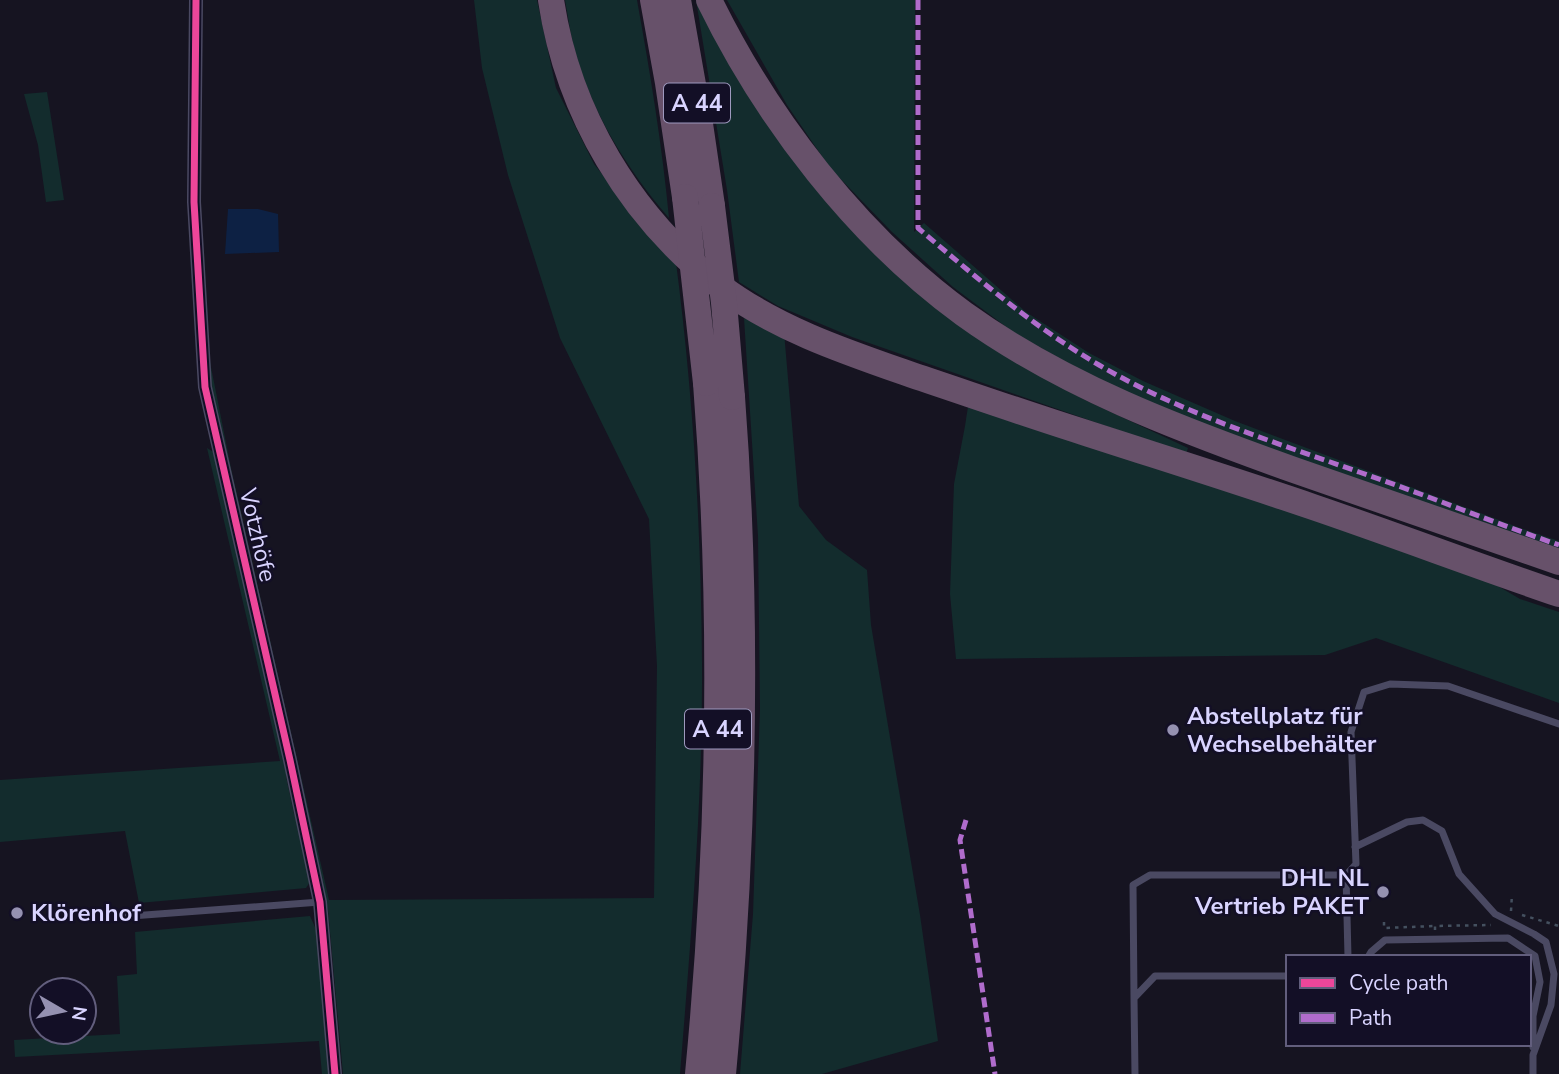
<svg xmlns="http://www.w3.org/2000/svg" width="1559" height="1074" font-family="'Nunito Sans',sans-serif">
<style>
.green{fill:#132c2d}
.water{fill:#0d2144}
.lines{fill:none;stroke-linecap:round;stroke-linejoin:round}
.path{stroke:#44505f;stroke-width:2.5;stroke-dasharray:3.5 5;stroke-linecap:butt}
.lane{stroke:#4a4962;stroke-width:7}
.street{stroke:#4a4962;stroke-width:14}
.highway{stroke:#67516a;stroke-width:26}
.highway-bridge{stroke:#67516a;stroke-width:26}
.quiet{stroke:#b06ccc;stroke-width:5;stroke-dasharray:10 5;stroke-linecap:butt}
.cycleway-casing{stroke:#130f26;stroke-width:11}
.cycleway{stroke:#ed469a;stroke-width:7}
.poi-dot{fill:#9591b1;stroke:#130f26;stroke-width:2.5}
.labels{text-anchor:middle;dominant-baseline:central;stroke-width:5;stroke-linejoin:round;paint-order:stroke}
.shield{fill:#130f26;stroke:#9e99be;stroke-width:2}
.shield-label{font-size:23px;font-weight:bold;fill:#d9d4ff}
.street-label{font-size:24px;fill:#d9d4ff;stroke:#130f26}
.poi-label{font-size:24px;font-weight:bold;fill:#d9d4ff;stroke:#130f26;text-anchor:start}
</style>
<rect width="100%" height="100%" fill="#161421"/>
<!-- green -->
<path class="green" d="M474,0h63l19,88 38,76 52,65 29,26c18,135 26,271 27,407 1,137 -11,275 -22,412h-337l-15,-164 -120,-529 1,-24 22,111 98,432 325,-2 3,-232 -8,-147 -89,-181 -52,-163 -26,-107z
M565,0h72c13,72 25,144 32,218 -43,-50 -78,-107 -95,-170 -4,-16 -6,-32 -9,-48z
M696,0h5l132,199 250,200 105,49 -2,6 -334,-117 -74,-31 -39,-24 -12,-92z
M727,0h188l-1,232 10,-9 102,89 63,41 54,28 92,40 288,108 36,12v12l-405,-141 -141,-80 -60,-45 -61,-55 -62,-64 -43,-63z
M47,92l17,108 -18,2 -8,-57 -14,-51z
M744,318l40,14 15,174 27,34 41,30 4,55 49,290 18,126 -116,33h-82l13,-160 7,-205 -2,-173z
M969,400l517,179 34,20 39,13v91l-183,-65 -51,17 -369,4 -6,-65 4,-110 11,-58z
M207,448l8,5 71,306v17l8,38 8,14 10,51 -6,9 -167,15 -14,-72 -125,11v-62l280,-19z
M310,916l9,20 12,138h-9l-3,-33 -304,16 -1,-17 106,-6 -3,-58 20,-2 -2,-42z"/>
<!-- water -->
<path class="water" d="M228,209h30l20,5 1,38 -54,2z"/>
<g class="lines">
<!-- path -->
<path class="path" d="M1511,911l1,-17
M1522,915l37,11
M1384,922v6l51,-2
M1435,930v-4l56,-1"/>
<!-- lane -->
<path class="lane" d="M1355,847l52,-25 16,-2 19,11 17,43 36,40 39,20 12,8 8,32 -3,31 -18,50v19
M118,917l202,-15
M1348,957l-2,-82 10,-11 -5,-132 13,-40 26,-8 58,2 111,38
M1368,957l3,-5 14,-12 123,-2 27,18 5,26 -7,34v31
M1134,998l-1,-113 17,-10h196
M1135,1074l-1,-76 21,-22h133"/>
<!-- street -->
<path class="street" d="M196,0l-2,202 11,185 85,373 30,142 15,172"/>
<!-- highway -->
<path class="highway" d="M551,0c17,113 79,217 170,287 56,42 125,65 191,88 57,19 114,39 171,57 77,25 154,49 230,75 82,28 164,59 246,87
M653,0l15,83 17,114
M678,0l22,124 12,82
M709,0c58,119 148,236 255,314 100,72 215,115 330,156 88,31 177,61 265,92
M698,1074c22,-230 26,-460 8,-691
M723,1074c21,-226 26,-451 9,-677"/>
<!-- highway-bridge -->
<path class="highway-bridge" d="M685,197l21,186
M712,206l12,97 8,94"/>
<!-- quiet -->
<path class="quiet" d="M918,0v228c59,50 114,98 181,137 82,48 172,76 260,107 67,23 133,50 200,73
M966,820l-6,20 35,234"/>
<!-- cycleway casing -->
<g class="cycleway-casing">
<path id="cycleway" d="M196,0l-2,202 11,185 85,373 30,142 15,172"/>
</g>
<!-- cycleway -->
<use href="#cycleway" class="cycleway"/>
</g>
<!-- markers -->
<g class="poi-dot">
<circle cx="1173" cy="730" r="7"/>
<circle cx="1383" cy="892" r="7"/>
<circle cx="17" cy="913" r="7"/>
</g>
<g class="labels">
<!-- shield labels -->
<g class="shield">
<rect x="664" y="83.5" width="66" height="39" rx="5"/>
<rect x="685" y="709.5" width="66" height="39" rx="5"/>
</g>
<g class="shield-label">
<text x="697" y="103">A 44</text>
<text x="718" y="729">A 44</text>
</g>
<!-- street labels -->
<g class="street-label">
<text transform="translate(258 535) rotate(77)">Votzhöfe</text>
</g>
<!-- poi labels -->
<g class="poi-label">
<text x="1187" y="716">Abstellplatz für<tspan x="1187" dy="28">Wechselbehälter</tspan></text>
<text x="1369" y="878" text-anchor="end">DHL NL<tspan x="1369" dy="28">Vertrieb PAKET</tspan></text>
<text x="31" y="913">Klörenhof</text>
</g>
</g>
<!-- legend -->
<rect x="1286" y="955" width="245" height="91" fill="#130f26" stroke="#625e7d" stroke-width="2"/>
<rect x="1300" y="978" width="35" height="10" fill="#ed469a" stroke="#625e7d" stroke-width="2"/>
<text x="1349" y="990" font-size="21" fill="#d9d4ff">Cycle path</text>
<rect x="1300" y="1013" width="35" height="10" fill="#b06ccc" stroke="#625e7d" stroke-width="2"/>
<text x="1349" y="1025" font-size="21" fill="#d9d4ff">Path</text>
<!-- north arrow -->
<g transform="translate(63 1011) rotate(99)"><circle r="33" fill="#130f26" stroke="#625e7d" stroke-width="2"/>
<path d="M0-5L12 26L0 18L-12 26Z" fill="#9591b1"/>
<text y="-10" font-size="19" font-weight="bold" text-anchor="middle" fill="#d9d4ff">N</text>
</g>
</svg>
